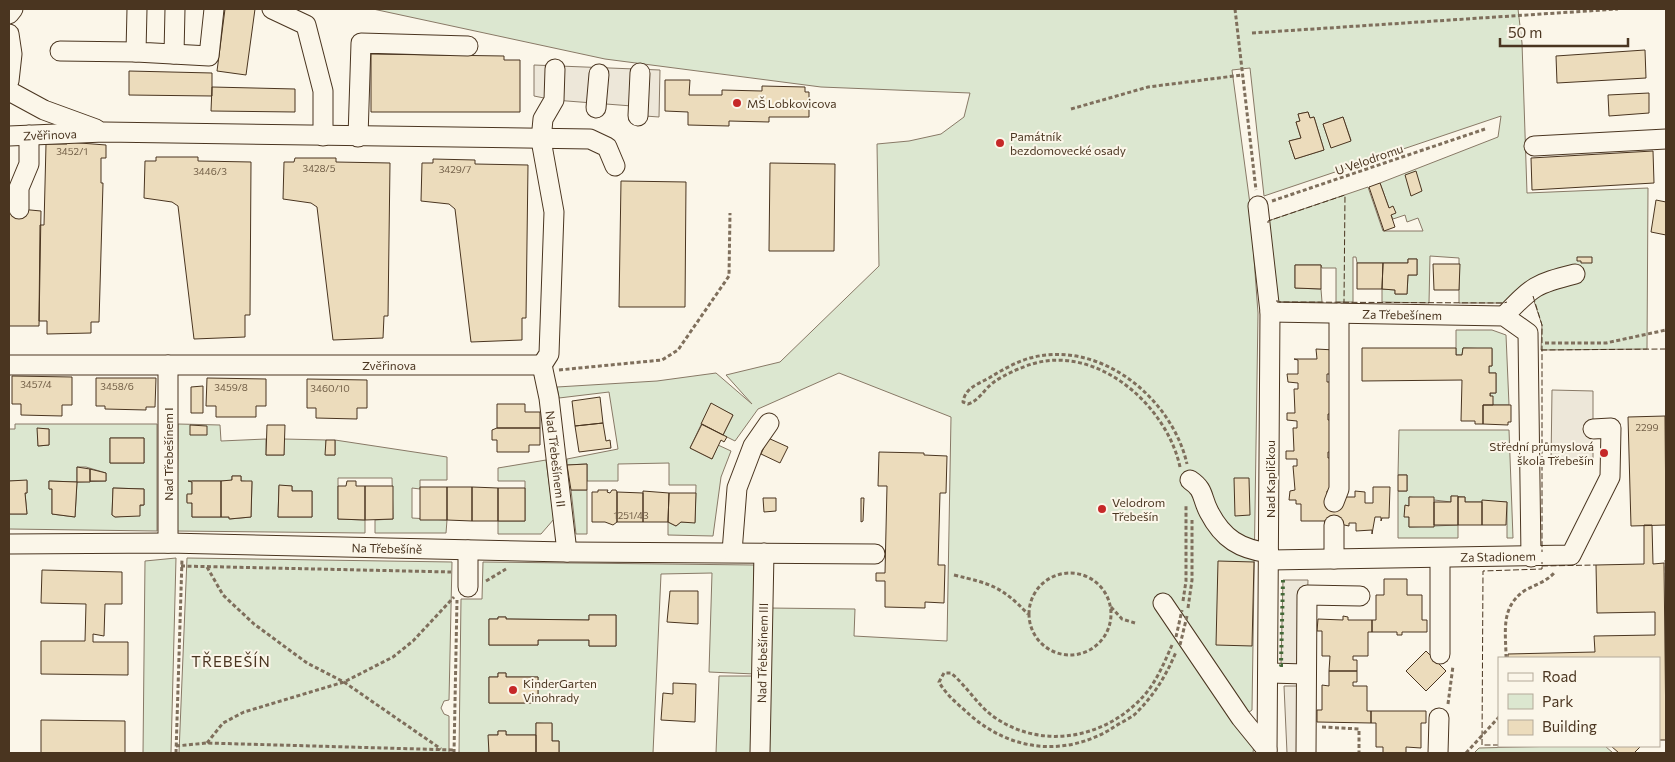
<svg xmlns="http://www.w3.org/2000/svg" width="1675" height="762" font-family="Commissioner,sans-serif">
<style>
.green{fill:#dce7d0;stroke:#887966;fill-rule:evenodd}
.parking{fill:#ede7d9;stroke:#887966}
.building{fill:#ecdcbc;stroke:#4a3520}
.lines{fill:none;stroke-linecap:round;stroke-linejoin:round}
.minor-casing{stroke:#4a3520;stroke-width:21}
.path{stroke:#7f6f5c;stroke-width:3;stroke-dasharray:4 2.5;stroke-linecap:butt}
.minor{stroke:#fbf6e9;stroke-width:19}
.path-bridge{stroke:#7f6f5c;stroke-width:3;stroke-dasharray:4 2.5;stroke-linecap:butt}
.hedge{stroke:#436837;stroke-width:4;stroke-dasharray:2.5 4;stroke-linecap:butt}
.fence{stroke:#4a3520;stroke-width:1;stroke-dasharray:6 2.5;stroke-linecap:butt}
.poi-dot{fill:#c62828;stroke:#fbf6e9;stroke-width:2}
.labels{text-anchor:middle;dominant-baseline:central;stroke-width:4;stroke-linejoin:round;paint-order:stroke}
.number-label{font-size:10px;fill:#725f47}
.poi-label{font-size:12px;fill:#4a3520;stroke:#fbf6e9;text-anchor:start}
.street-label{font-size:12px;fill:#4a3520;stroke:#fbf6e9}
.quarter-label{font-size:15px;letter-spacing:1px;fill:#4a3520;stroke:#fbf6e9}
</style>
<rect width="100%" height="100%" fill="#fbf6e9"/>
<!-- green -->
<path class="green" d="M373,9h1145l4,34 5,150 121,-5 -1,161 -106,1 1,-25 -10,-30 -28,8h-45v-45l-29,-2 -1,47 -47,-1v-13l13,1v4h12l1,-19h9v-16h-9v4h-51l-1,-6h-3v45h-17v-34h-14l-1,-3h-26v23l26,1 1,13h-45l-9,-81 100,-34 15,44h40l-5,-13 -11,4 -2,-7 -12,4 -2,-4 2,-8 -4,1 -9,-25 118,-46 3,-21 -237,80 -14,-128 -18,2 18,134 8,109 -6,397 -11,8 13,25 -1,10h-484v-145l86,1 -1,27 93,5 4,-224 -112,-44 -81,36 -23,32 -12,-6 10,-20 -22,-11 -21,44 22,11 6,-14 13,6 -10,26 -8,59 -45,-1v-13l8,4 5,-4h14l1,-37h-27v-22l-51,1v17h-31v-17l-20,1v-6l51,-10 -9,-57 -50,6 -2,-11 100,-6 59,-8 36,31 -26,-29 54,-13 99,-96 -2,-122 32,-3 32,-7 23,-17 6,-24 -149,-6 -216,-28zM1308,112l2,6 4,-1 10,33 -29,9 -6,-18 12,-3 -5,-16 4,-1 -2,-7zM1343,117l8,23 -20,7 -8,-23z
M1456,330h36l14,5 3,70h-16l-3,-12h6v-20h-7v-7h3v-17l-29,-1 -1,7h-6z
M15,424h142v107l-148,-2v-15h18l-2,-21h2v-12h-18v-52h6zM38,429h11v16l-11,1zM110,438h34v25h-34zM77,467h9l20,6v8l-29,1 -2,35 -23,-3v-25h-3v-8l28,1zM113,488l31,1v16c-14,2 -13,12 -29,12l-3,-2z
M178,424l42,1 1,16 45,-2v16h18v-16l42,1v15h9v-15l112,17v23h-27v9l-8,-1v30l35,2 -1,13h-71v-13l18,-1 -1,-41h-54v41l27,1v13l-188,-2zM232,476h9v5l11,1 -1,35 -21,2 -1,-2h-37v-14l-5,-1v-7l5,-1v-13h36l4,-1zM279,486h13v5h20v26h-34z
M1399,430h110l4,108h-6v-36h-42v-5l-14,-1v6l-42,-5v9h-4v10l4,1v10l49,-2v13h-60v-47h9v-16h-9z
M546,460l8,59 -13,15h-43v-13h27v-40h-27v-13z
M571,490h16v44h-11z
M176,558l-5,195h-28l2,-192z
M187,558l265,4 -3,138 -5,1 -3,7 3,6 5,2v37h-270z
M483,562l271,3 1,109 -46,-2 3,-99 -51,1 -8,179h-94v-12h-7v-17l-16,-1v30v-18h-30v-4h-8v4h-9v18h-30l2,-154h21zM589,615h27v31h-27v-6h-51v5h-49v-26h9v-2h8v2l83,1zM498,673h8v4h32v26h-49v-26h9z
M719,676h36l1,77h-40z
M1560,746h45l8,7h-139l5,-5z"/>
<!-- parking -->
<path class="parking" d="M534,65l126,5 -1,47 -14,-1v-9l-91,-7 -20,-4z
M1552,390l41,1v72h-42z
M1283,580h25l-3,85h-24z
M1284,686h21l1,67h-19z"/>
<!-- building -->
<path class="building" d="M225,9h30l-9,66 -29,-4z
M1645,50l1,28 -89,5 -1,-27z
M371,54l133,2v4h16v52h-149z
M129,71l83,2v23l-83,-1z
M665,80h25l-1,15h33v-5l40,1v-5l43,1v5h4v25h-40v5l-40,-1v5l-41,-1v-13l-23,-1z
M212,87l83,2v23l-84,-1z
M1649,93v20l-40,3 -1,-21z
M1308,112l2,6 4,-1 10,33 -29,9 -6,-18 12,-3 -5,-16 4,-1 -2,-7z
M1343,117l8,24 -20,7 -8,-24z
M67,142l39,3v13h-5v25h2l-4,139h-8v11l-44,1v-13h-8l1,-96h4l2,-81h21z
M1653,151l1,32 -122,7 -1,-32z
M156,157h42v4l53,1 -1,153h-5v22l-51,2 -16,-133 -6,-4 -28,-4 1,-37h11z
M295,158h41v4l54,1 -2,153h-4l-1,22 -50,2 -16,-133 -6,-4 -28,-4 1,-37h10z
M433,159l42,1v4l53,1 -2,153h-4v22l-51,2 -16,-133 -6,-5 -28,-3 1,-38h11z
M770,163l65,1 -1,87h-65z
M1416,171l6,20 -11,5 -6,-21z
M621,181l65,1 -1,125h-66z
M1380,183l9,25 4,-2 3,7 -5,2 4,12 -11,4 -15,-44z
M1656,200l10,2v33l-15,-3z
M9,208l32,3 -2,115h-30z
M1577,257h15v6h-11v-2h-4z
M1408,259h9v16h-9l-1,19h-12v-4l-13,-1 1,-26h25z
M1357,263h26l-1,26h-25z
M1433,264h27l-1,26h-25z
M1295,265h26v24l-26,-1z
M1362,348h94v7h6l1,-7h29v18h-3v7h7v20h-6v3h3v9h-10v19h-8v-3h-14l1,-41 -100,1z
M1316,349l19,1 -2,24h-6v8h6v32h-5v6h5v32h-5v6h5v33h-6v11l14,-5h14v-6l10,1v11h8v-16h17l-1,31h-7l-1,3v-4h-6l-3,17v-4l-16,1v-8h-7v3l-23,-5h-25v-17h-5v-4h-7l1,-9 5,-1 -2,-24h4v-7h-11v-8h8l-1,-23h4v-7l-10,-1v-7h8l-1,-24h4v-6l-10,-1 -1,-8h11v-14l-4,-1h23z
M12,376l60,1v28h-10v11l-41,-1v-11h-9z
M96,378h60l-1,29h-9v3l-41,-1v-3h-9z
M207,378l59,1v27h-10v11h-40v-11h-10z
M307,379l60,1v28h-10v11l-41,-1v-10h-9z
M203,386v27h-12v-26z
M600,397l3,26 -28,3 -3,-25z
M711,403l22,12 -10,20 -22,-11z
M497,404h28v8h15v16h-43z
M1483,405h28v17h-3v3l-25,-1z
M1665,416l1,109 -35,1 -3,-109z
M603,423l3,18 4,-1 1,8 -32,4 -4,-26z
M702,424l25,13 -3,5 -3,-2 -9,19 -22,-11z
M190,425l17,1v9h-17z
M267,425h18l-1,30h-18z
M37,428l12,1v16l-11,1z
M497,428h43v17h-11v7h-32v-12h-5v-10z
M110,438h34v25h-34z
M768,438l20,9 -8,16 -19,-9z
M326,440h9v15h-10z
M879,452l45,1v2l23,1 -1,37h-6l-2,72h7l-1,38 -19,-1v6l-40,-1v-26h-9v-8h9l2,-87h-9z
M587,464v26h-16l-4,-25z
M77,467l13,2v13h-13z
M90,469l16,4v8h-16z
M1398,475h9v16h-9z
M232,476h9v5h11l-1,36 -22,2v-2h-8v-36l11,-1z
M1234,478h15l1,37 -15,1z
M27,480v13h-2l2,21h-18v-33z
M49,481l28,1 -2,35 -23,-3v-25h-3z
M188,481h33v36h-29v-14h-5v-9h5v-12z
M347,481h9v5h9v34l-27,-1v-33h8z
M279,485l13,1v5h20v26h-34z
M365,486h28v33l-28,1z
M420,487h27v33h-27z
M447,487h25v34l-25,-1z
M472,487l26,1v33h-26z
M113,488l31,1v16h-4v11l-25,1 -3,-2z
M498,488h27v33h-27z
M598,490h10l-1,2 3,1 2,-3h4l1,2v30l-4,3 -8,-3h-13v-30h6z
M643,491l26,2 -1,29h-25z
M617,492l26,1v29h-26z
M669,493h27l-1,30 -14,-1 -5,4 -8,-4z
M1451,496h7v29h-24v-23h17z
M1409,497h25v30h-25v-10h-5l1,-12 4,1z
M1458,497h7v5h17v23h-24z
M763,498h13v13l-12,1z
M861,498h3l-1,23 -2,1z
M1482,500l25,2 -1,23h-24z
M1644,525h8l1,39 11,-1 2,177h-7v-82h-151v-4l87,-2 -1,-16 61,-1v-23l-58,1 -1,-48 48,-1z
M1218,561l36,1 -2,84 -36,-1z
M42,570l80,2v32h-17l-1,32 -11,-2v8h35v33l-87,-1v-33h44l1,-37 -45,-1z
M1384,579h23v16h15v25h5v12h-25v3h-5v-3h-25v-12h4v-25h8z
M670,591h28v33l-31,-2z
M589,615h27v31h-27v-6h-51v5h-49v-26h9v-2h8v2l83,1z
M1343,616l5,1v3h24v12h-4v24h-15v4h4v11h-28l1,-15h-8v-25h-5l1,-12 25,1z
M1426,651l20,20 -20,20 -20,-20z
M1329,671h28v11h-4v4h14v25h4v12l-54,-1v-12h5v-25l7,1z
M498,673h8v4h32v26h-49v-26h9z
M673,683l23,1 -1,38 -34,-2 2,-27 10,1z
M1371,711h55v12h-5v25l-15,-1v6h-23v-6h-7v-24h-5z
M41,720l84,1v32h-84z
M536,723h16v18h7v12h-23z
M498,731h8v4h30v18h-47l-1,-18h10z
M1611,746h30l-7,7h-15z"/>
<g class="lines">
<!-- minor casing -->
<g class="minor-casing">
<g id="minor">
<path d="M137,9l-1,43 73,4 5,-47"/>
<path d="M272,9l34,16 17,66v45"/>
<path d="M9,14l4,-5"/>
<path d="M9,34l3,20 -3,27"/>
<path d="M60,51l76,1"/>
<path d="M174,54l1,-45"/>
<path d="M9,91l35,19 52,19"/>
<path d="M596,108l3,-34"/>
<path d="M638,116l2,-43"/>
<path id="s1" d="M9,136l95,-4 486,7 17,8 8,19"/>
<path d="M358,137l3,-94 107,3"/>
<path d="M1534,146l132,-7"/>
<path d="M1258,206l12,106 -3,441"/>
<path d="M19,209v-21l10,-24v-29"/>
<path id="s2" d="M1270,312l234,4 24,17 3,224"/>
<path d="M1504,316c29,-30 31,-32 71,-42"/>
<path id="s3" d="M9,365h533"/>
<path d="M542,365l7,-11 5,-142 -13,-72 2,-21 11,-19 1,-31"/>
<path id="s4" d="M542,365l7,33 18,154"/>
<path d="M1190,480c15,10 11,17 19,32 14,27 31,37 60,41"/>
<path d="M1334,502l5,-13v-176"/>
<path d="M168,543v-178"/>
<path id="s5" d="M9,544l159,-1 399,9 308,2"/>
<path d="M732,552l5,-64 16,-42 16,-23"/>
<path d="M1334,559v-34"/>
<path id="s6" d="M1269,560l302,-5 39,-78 1,-49 -18,1"/>
<path d="M468,587v-37"/>
<path d="M1163,603l78,115 26,32"/>
<path d="M1440,654v-95"/>
<path d="M1268,673l37,1"/>
<path id="s7" d="M760,753l4,-200"/>
<path d="M1306,753l1,-158 53,1"/>
<path d="M1438,753l1,-35"/>
</g>
</g>
<!-- path -->
<path class="path" d="M1235,9l21,181
M1252,33l366,-24
M1071,109l77,-22 94,-12
M1272,201l213,-72
M1545,343h61l60,-13
M559,370l103,-10 16,-10 51,-74 1,-63
M1180,467c-13,-61 -82,-123 -148,-103 -13,4 -28,11 -38,18 -10,7 -14,18 -26,22l-5,-2c2,-14 15,-18 26,-24 13,-8 27,-16 41,-20 70,-19 142,40 157,106
M1666,560v18
M181,566l270,6
M207,567l16,28 31,29 53,39 37,19 97,67
M1029 614a41 41 0 1 1 82 0a41 41 0 1 1-82 0Z
M954,575c37,9 47,11 74,39
M486,581l20,-12
M1183,601l3,-20v-76
M1111,607l11,12 13,4
M1188,608l4,-28v-60
M1172,645c-7,16 -14,33 -25,47 -37,45 -101,59 -150,27 -19,-12 -29,-32 -46,-46h-7l-5,9c7,13 20,23 31,33 41,36 94,42 141,14 7,-5 16,-9 23,-14 19,-18 32,-39 42,-63
M1506,658c0,-26 -6,-50 18,-67 10,-6 22,-9 30,-18
M1448,704l5,-38
M1322,727l37,2v24
M207,743l16,-20 21,-11 100,-30 49,-25 20,-16 41,-44
M176,746l31,-3 247,7
M176,753l6,-194
M454,753l3,-153
M1466,753l33,-36"/>
<!-- minor -->
<use href="#minor" class="minor"/>
<!-- path-bridge -->
<path class="path-bridge" d="M1176,637l6,-27
M1180,645l7,-29"/>
<!-- hedge -->
<path class="hedge" d="M1283,580l-2,85h3"/>
<!-- fence -->
<path class="fence" d="M1268,223v-2l77,-26 -1,107
M1533,296l9,29v227
M1277,300v2l227,1 3,-1
M1541,350l125,-1
M1542,566l54,-1
M1499,745h-17l1,-174 59,-2v-7"/>
</g>
<!-- markers -->
<g class="poi-dot">
<circle cx="737" cy="103" r="5"/>
<circle cx="1000" cy="143" r="5"/>
<circle cx="1604" cy="453" r="5"/>
<circle cx="1102" cy="509" r="5"/>
<circle cx="513" cy="690" r="5"/>
</g>
<g class="labels">
<!-- number labels -->
<g class="number-label">
<text x="72" y="151">3452/1</text>
<text x="319" y="168">3428/5</text>
<text x="455" y="169">3429/7</text>
<text x="210" y="171">3446/3</text>
<text x="36" y="384">3457/4</text>
<text x="117" y="386">3458/6</text>
<text x="231" y="387">3459/8</text>
<text x="330" y="388">3460/10</text>
<text x="1647" y="427">2299</text>
<text x="631" y="515">1251/43</text>
</g>
<!-- poi labels -->
<g class="poi-label">
<text x="747" y="103">MŠ Lobkovicova</text>
<text x="1010" y="136">Památník<tspan x="1010" dy="14">bezdomovecké osady</tspan></text>
<text x="1594" y="446" text-anchor="end">Střední průmyslová<tspan x="1594" dy="14">škola Třebešín</tspan></text>
<text x="1112" y="502">Velodrom<tspan x="1112" dy="14">Třebešín</tspan></text>
<text x="523" y="683">KinderGarten<tspan x="523" dy="14">Vinohrady</tspan></text>
</g>
<!-- street labels -->
<g class="street-label">
<text stroke="none"><textPath href="#s1" startOffset="41">Zvěřinova</textPath></text>
<text transform="translate(1369 159) rotate(-19)">U Velodromu</text>
<text stroke="none"><textPath href="#s2" startOffset="132">Za Třebešínem</textPath></text>
<text stroke="none"><textPath href="#s3" startOffset="380">Zvěřinova</textPath></text>
<text transform="translate(168 454) rotate(-90)">Nad Třebešínem I</text>
<text stroke="none"><textPath href="#s4" startOffset="95">Nad Třebešínem II</textPath></text>
<text transform="translate(1270 479) rotate(-90)">Nad Kapličkou</text>
<text stroke="none"><textPath href="#s5" startOffset="378">Na Třebešíně</textPath></text>
<text stroke="none"><textPath href="#s6" startOffset="229">Za Stadionem</textPath></text>
<text stroke="none"><textPath href="#s7" startOffset="100">Nad Třebešínem III</textPath></text>
</g>
<!-- quarter labels -->
<g class="quarter-label">
<text x="231" y="661">TŘEBEŠÍN</text>
</g>
</g>
<!-- border -->
<rect width="1675" height="762" fill="none" stroke="#4a3520" stroke-width="20"/>
<!-- legend -->
<rect x="1498" y="657" width="162" height="90" fill="#fbf6e9" stroke="#b4a999"/>
<rect x="1508" y="673" width="25" height="8" fill="#fbf6e9" stroke="#b4a999"/>
<text x="1542" y="682" font-size="15" fill="#4a3520">Road</text>
<rect x="1508" y="694" width="25" height="15" fill="#dce7d0" stroke="#b4a999"/>
<text x="1542" y="707" font-size="15" fill="#4a3520">Park</text>
<rect x="1508" y="720" width="25" height="15" fill="#ecdcbc" stroke="#b4a999"/>
<text x="1542" y="732" font-size="15" fill="#4a3520">Building</text>
<!-- scale -->
<path d="M1500 38v8h128v-8" fill="none" stroke="#4a3520" stroke-width="2.5"/>
<text x="1508" y="38" font-size="15" fill="#4a3520" stroke="#fbf6e9" stroke-width="4" paint-order="stroke">50 m</text>
</svg>
